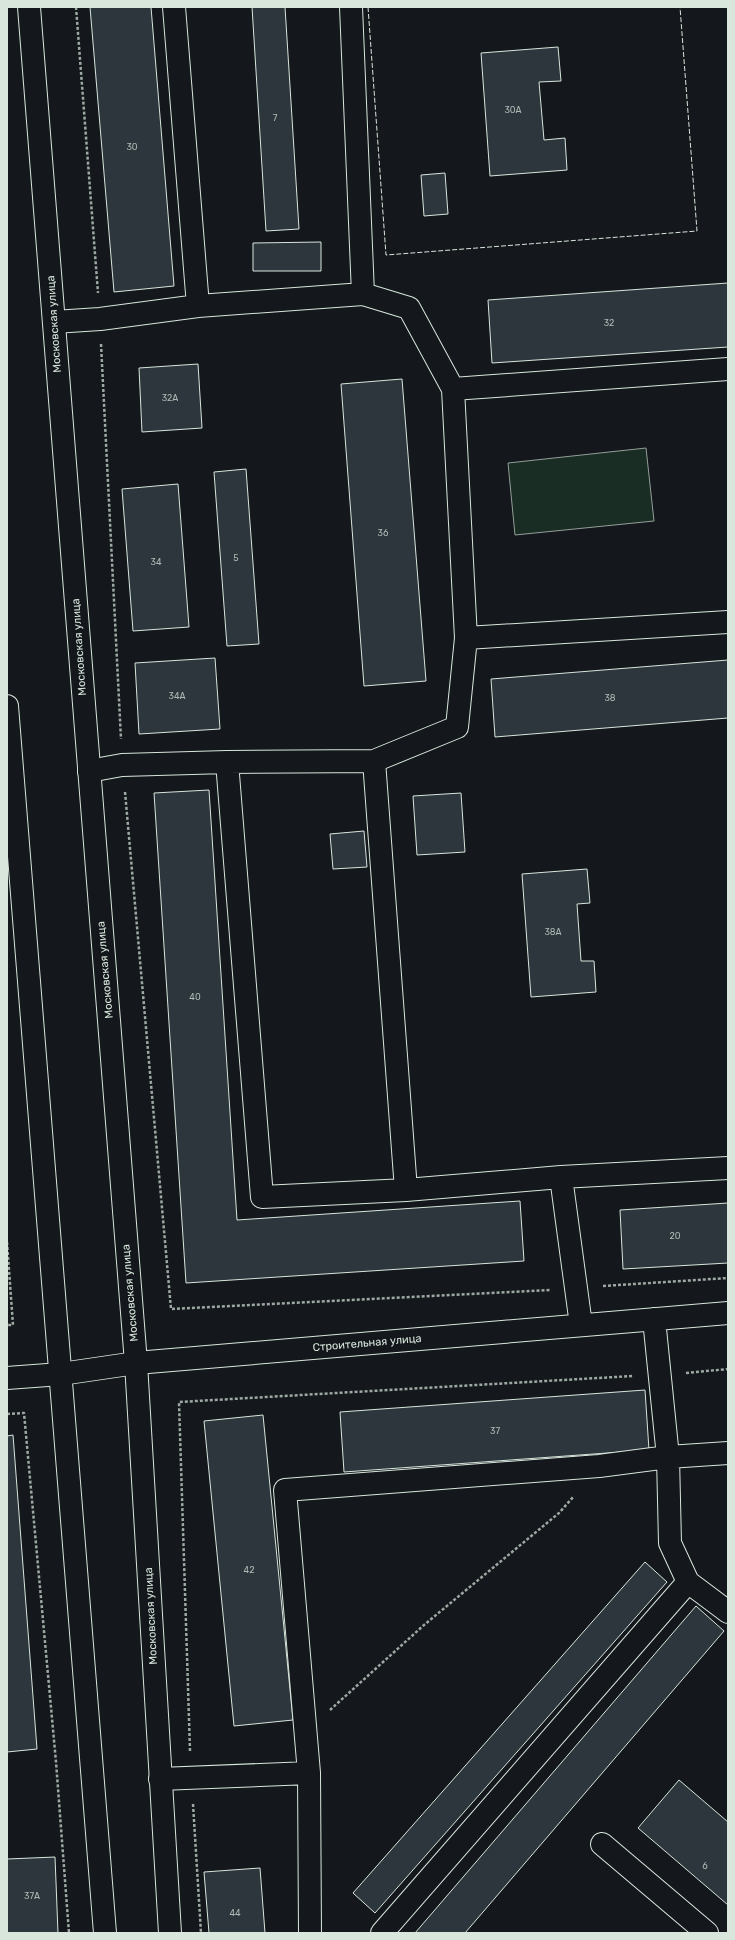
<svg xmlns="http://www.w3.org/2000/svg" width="735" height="1940" font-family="Rubik,sans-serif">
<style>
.pitch{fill:#1a2d24;stroke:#939e99}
.building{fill:#2c363c;stroke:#d8e6dc}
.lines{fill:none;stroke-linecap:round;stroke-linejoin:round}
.minor-casing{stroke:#d8e6dc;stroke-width:24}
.major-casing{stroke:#d8e6dc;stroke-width:24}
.path{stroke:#9da8a2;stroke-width:2.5;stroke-dasharray:3 2;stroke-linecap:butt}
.minor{stroke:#14181c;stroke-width:22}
.major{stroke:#14181c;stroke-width:22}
.fence{stroke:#d8e6dc;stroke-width:1;stroke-dasharray:5 2;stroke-linecap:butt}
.labels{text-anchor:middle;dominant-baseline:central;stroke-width:3;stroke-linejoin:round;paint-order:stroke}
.number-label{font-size:9px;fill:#adbab4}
.street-label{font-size:11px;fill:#d8e6dc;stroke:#14181c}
</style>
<rect width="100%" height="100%" fill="#14181c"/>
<!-- pitch -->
<path class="pitch" d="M646,448l8,73 -139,14 -7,-72z"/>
<!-- building -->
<path class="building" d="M90,7h61l23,279 -60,6z
M252,7h33l14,222 -33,2z
M558,47l3,34 -22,1 5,58 21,-2 2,32 -77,6 -9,-123z
M445,173l3,41 -24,2 -3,-41z
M321,242v29h-68v-28z
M728,283v64l-236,16 -4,-63z
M198,364l4,64 -60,4 -3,-64z
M402,379l24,302 -62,5 -23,-302z
M246,469l13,175 -32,2 -13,-174z
M178,484l11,143 -56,4 -11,-142z
M215,658l5,71 -81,5 -4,-71z
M728,660v58l-233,19 -4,-58z
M209,790l28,430 283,-19 4,60 -338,22 -32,-490z
M461,793l4,59 -48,3 -4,-59z
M364,831l3,36 -34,2 -3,-35z
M587,869l3,34 -13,1 4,57h13l2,31 -65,5 -9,-123z
M728,1203v60l-105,6 -3,-59z
M645,1390l4,60 -305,22 -4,-60z
M263,1415l30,305 -59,6 -30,-305z
M13,1435l24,314 -30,3v-316z
M645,1562l22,20 -292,331 -22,-20z
M696,1606l28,25 -259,302h-50z
M679,1780l49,42v83l-90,-77z
M55,1857l3,76h-51v-74z
M260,1868l5,65h-56l-5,-61z"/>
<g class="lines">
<!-- minor casing -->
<g class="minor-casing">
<path id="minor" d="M174,7l24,299
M351,7l12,287
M54,322l46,-3 98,-13 165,-12 46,14 44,81 13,249
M453,389l275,-20
M227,762l147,-1
M89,771l33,-6 105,-3 35,435 144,-7 155,-13 20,148
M561,1177l167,-9
M406,1190l-32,-429 83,-34 9,-89 262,-16
M7,1378l54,-4 75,-11 592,-50
M728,1453l-60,4 2,86 18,39 40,30
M309,1773l1,160
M160,1779l149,-6 -24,-283 314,-24 69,-9 -14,-138
M602,1844l105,89
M382,1933l306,-351"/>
</g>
<!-- major casing -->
<g class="major-casing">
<path id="major" d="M29,7l107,1356 34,570
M7,706l98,1227"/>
</g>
<!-- path -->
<path class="path" d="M76,7l22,286
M101,344l20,395
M125,792l46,517 379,-19
M7,1242l6,83h-6
M603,1286l125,-8
M686,1373l42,-4
M7,1414l17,-1 32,349 13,171
M330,1710l94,-85 135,-112 15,-17
M190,1751l-11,-349 454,-26
M193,1804l8,129"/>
<!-- minor -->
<use href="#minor" class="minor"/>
<!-- major -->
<use href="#major" class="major"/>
<!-- fence -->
<path class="fence" d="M368,7l18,248 311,-24 -17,-224"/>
</g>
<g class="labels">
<!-- number labels -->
<g class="number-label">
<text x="513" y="110">30А</text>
<text x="275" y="118">7</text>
<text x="132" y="147">30</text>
<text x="609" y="323">32</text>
<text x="170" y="398">32А</text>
<text x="383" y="533">36</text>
<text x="236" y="558">5</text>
<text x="156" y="562">34</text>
<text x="177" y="696">34А</text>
<text x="610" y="698">38</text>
<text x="553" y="932">38А</text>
<text x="195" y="997">40</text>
<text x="675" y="1236">20</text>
<text x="495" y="1431">37</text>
<text x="249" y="1570">42</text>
<text x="705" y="1866">6</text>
<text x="32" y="1896">37А</text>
<text x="235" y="1913">44</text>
</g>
<!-- street labels -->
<g class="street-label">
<text transform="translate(54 324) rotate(-94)">Московская улица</text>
<text transform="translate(79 647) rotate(-94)">Московская улица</text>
<text transform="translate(105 970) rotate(-95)">Московская улица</text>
<text transform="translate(130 1293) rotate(-95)">Московская улица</text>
<text transform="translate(367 1343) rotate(-5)">Строительная улица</text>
<text transform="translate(151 1616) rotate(-93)">Московская улица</text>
</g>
</g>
<!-- border -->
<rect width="735" height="1940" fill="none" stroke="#d8e6dc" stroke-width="16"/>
</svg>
